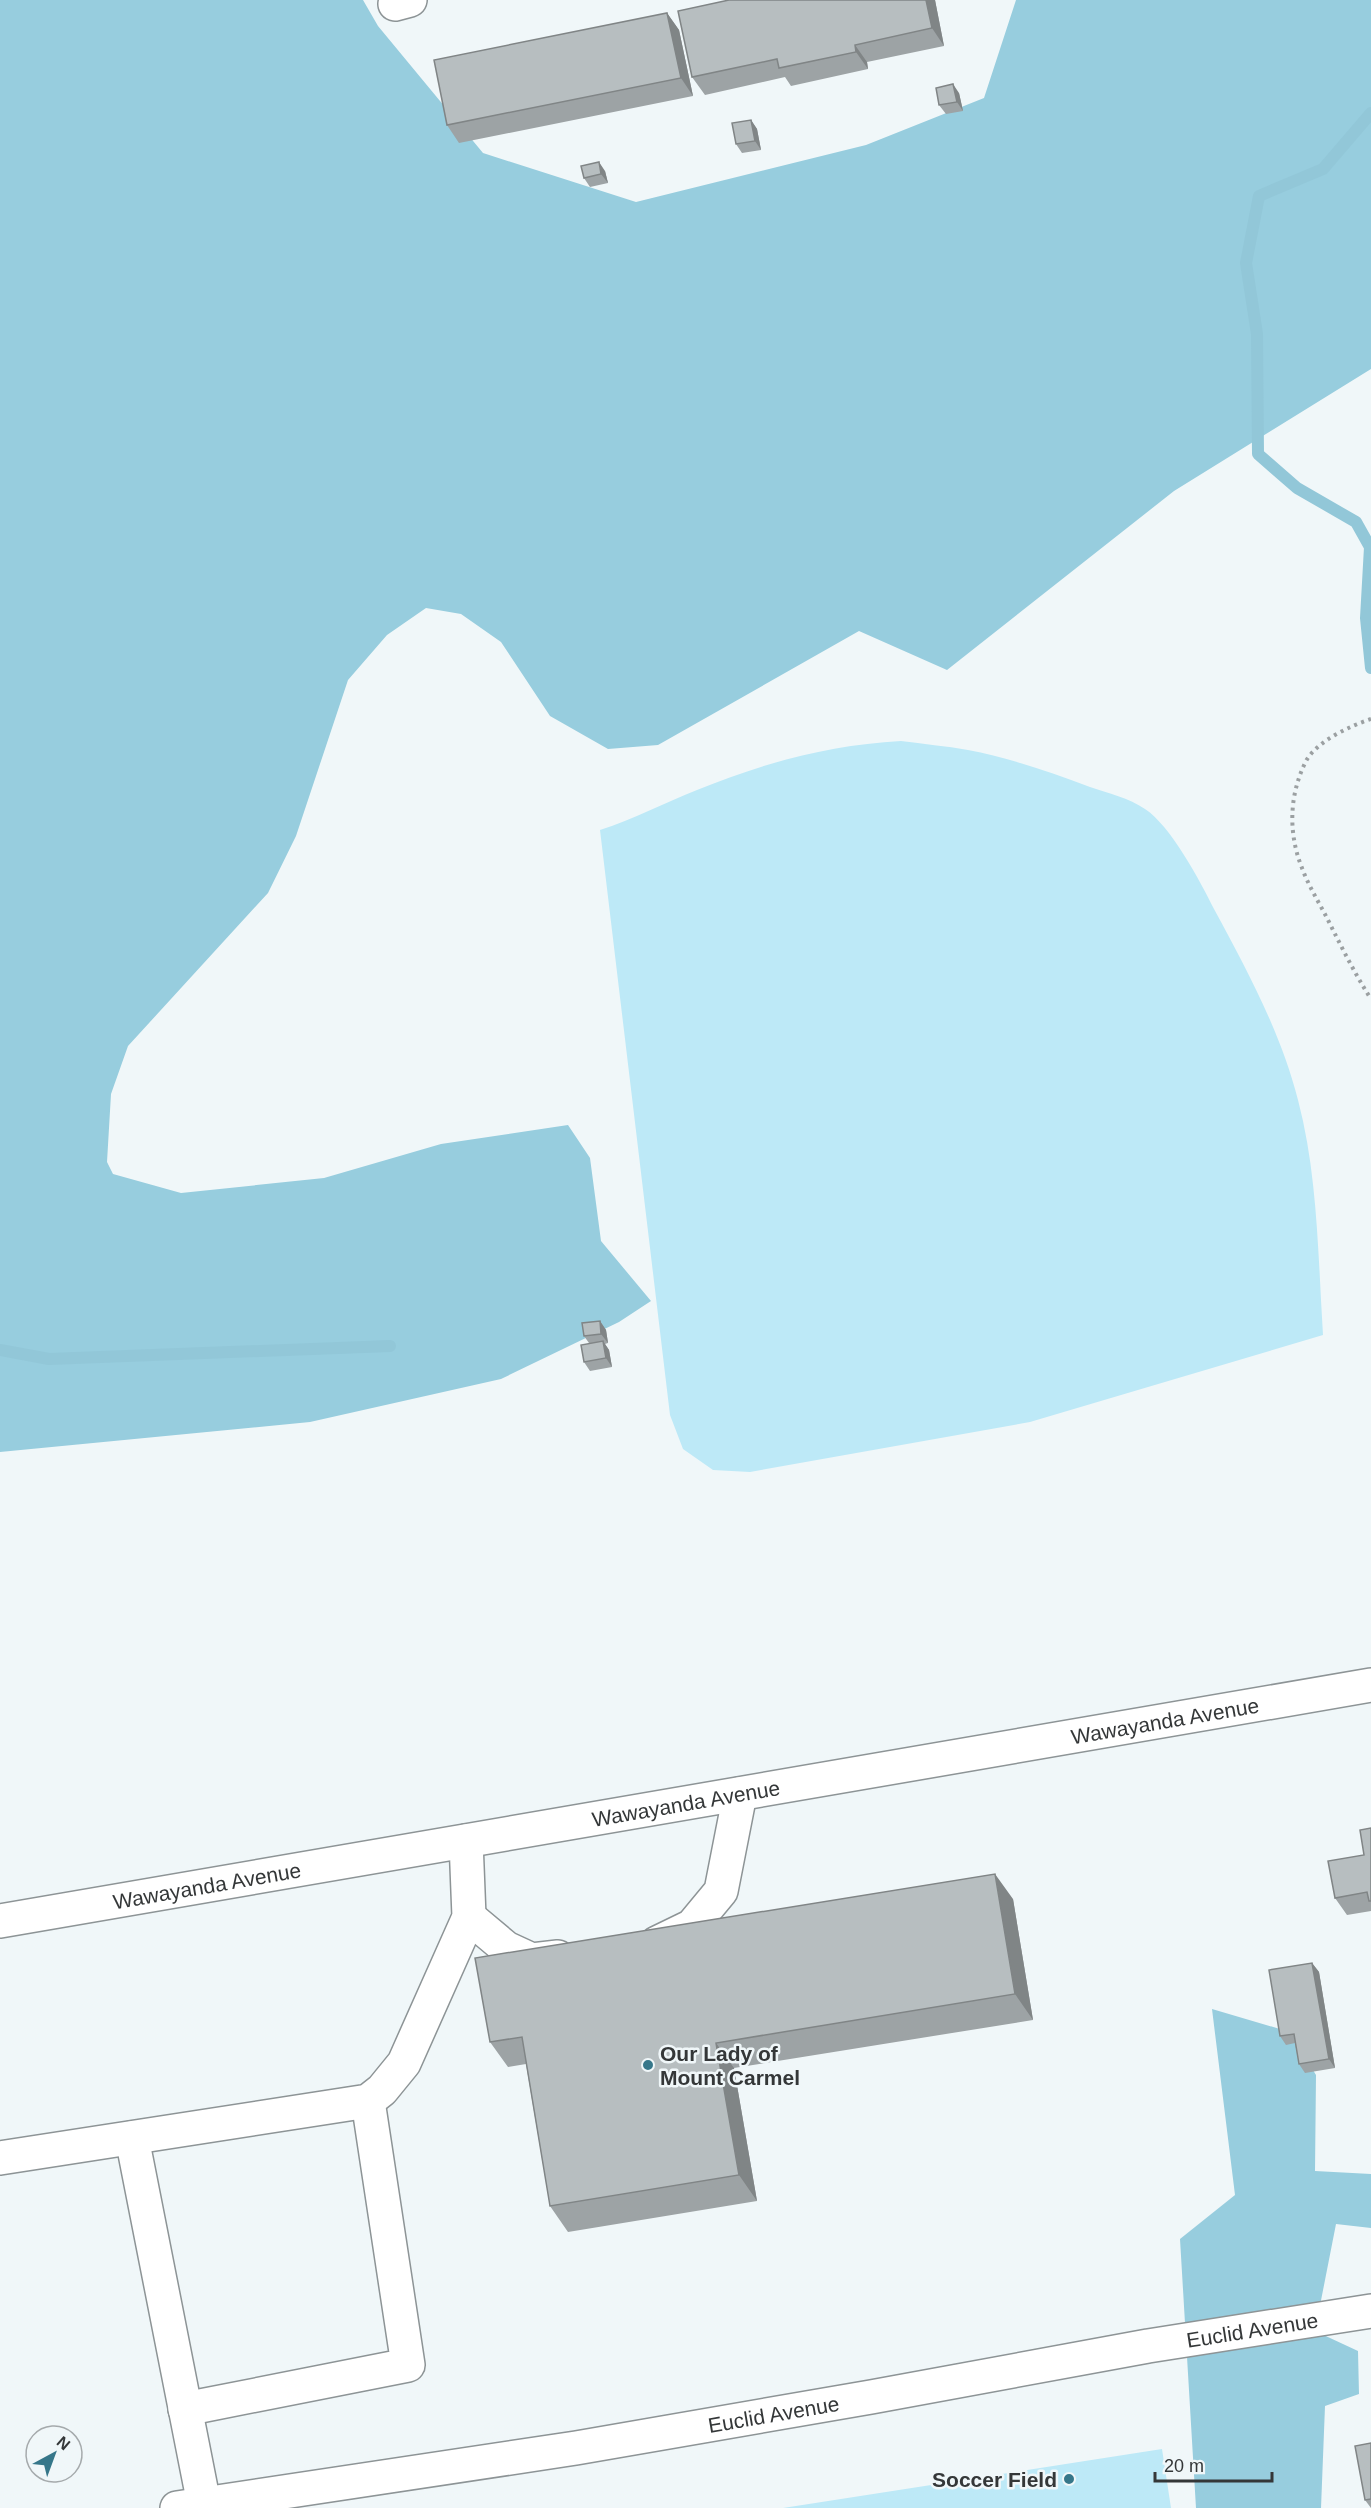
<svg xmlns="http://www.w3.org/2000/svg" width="1371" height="2508" font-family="Arial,sans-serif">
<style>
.green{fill:#bde9f7}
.forest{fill:#97cdde}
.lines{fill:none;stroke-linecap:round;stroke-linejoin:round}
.stream{stroke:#92c7d8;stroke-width:12}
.minor-casing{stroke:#8d9496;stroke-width:36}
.path{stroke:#9ba0a2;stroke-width:4;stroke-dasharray:3 4.5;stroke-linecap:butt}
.minor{stroke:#fff;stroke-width:33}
.wall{fill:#9da3a5}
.shaded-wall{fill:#808586}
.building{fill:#b7bec0;stroke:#808586;stroke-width:1.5}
.poi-dot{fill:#36778a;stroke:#f0f7f9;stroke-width:2}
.labels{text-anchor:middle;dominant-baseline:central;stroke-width:5;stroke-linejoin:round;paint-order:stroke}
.street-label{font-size:21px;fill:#343738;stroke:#f0f7f9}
.poi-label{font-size:21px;font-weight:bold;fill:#343738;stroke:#f0f7f9;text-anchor:start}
</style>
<rect width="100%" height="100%" fill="#f0f7f9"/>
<!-- green -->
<path class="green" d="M901,741c22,3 45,5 67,9 42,8 82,22 122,37 18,6 39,11 55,22 26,17 55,72 69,100 33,61 67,124 84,191 20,76 20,157 25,235l-293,87 -280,50 -37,-2 -30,-21 -13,-34 -70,-585c34,-11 64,-27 97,-40 66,-27 132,-45 204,-49z
M1162,2449l9,59h-388z"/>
<!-- forest -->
<path class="forest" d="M0,0h363l15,26 105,127 153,49 230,-57 118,-47 32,-98h355v369l-197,122 -227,179 -88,-39 -201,114 -50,4 -58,-33 -49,-74 -40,-28 -35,-6 -39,27 -39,45 -52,156 -28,57 -140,153 -17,48 -4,68 6,12 68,19 143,-15 117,-34 127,-19 22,33 11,83 50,60 -32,21 -118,57 -191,43 -310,30z
M1212,2009l78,23 26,43 -1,96 56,3v54l-35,-4 -21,107 43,20 1,43 -34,12 -4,102h-125l-16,-269 55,-44z"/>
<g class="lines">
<!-- stream -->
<path class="stream" d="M1371,113l-48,56 -64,27 -13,67 11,71 1,120 39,34 59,34 14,25 -4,71 5,50
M0,1350l49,9 341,-13"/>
<!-- minor casing -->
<g class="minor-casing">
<g id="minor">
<path d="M395,4l15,-4"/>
<path d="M469,1917l37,31 26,12 26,-3"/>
<path id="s1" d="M0,1921l1371,-236"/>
<path d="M657,1943l35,-17 29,-35 19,-97"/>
<path d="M132,2138l72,366"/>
<path d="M0,2158l368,-57 14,-11 22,-27 65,-146 -3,-76"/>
<path d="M185,2409l223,-44 -40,-264"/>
<path id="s2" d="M177,2508l399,-60 295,-51 277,-51 223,-35"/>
</g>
</g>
<!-- path -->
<path class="path" d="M1371,719c-21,7 -54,22 -65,42 -17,34 -18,72 -4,107 7,19 18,36 27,54 13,26 26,52 42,77"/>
<!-- minor -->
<use href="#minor" class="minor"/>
</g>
<!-- wall -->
<path class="wall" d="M729,0h206l9,46 -77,16 1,7 -77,17 -6,-9 -80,18 -13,-18z
M667,13l12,17 14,66 -234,47 -12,-18z
M959,93l4,18 -17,3 -7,-9z
M751,120l6,9 4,21 -19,3 -6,-9z
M605,171l3,12 -18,4 -6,-9z
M600,1321l6,9 2,13 -3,1 4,6 3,17 -22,4 -6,-9 5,-19 -5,-7z
M1371,1828v83l-24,4 -12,-17 29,-43z
M1013,1899l20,121 -299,48 23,133 -189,31 -18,-26 -24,-142 -18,3 -18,-25z
M1312,1963l7,9 16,96 -30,5 -6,-9 -4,-21 -9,2 -6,-9z
M1371,2443v65l-6,-8z"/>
<!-- shaded-wall -->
<path class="shaded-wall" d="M926,0h9l9,46 -12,-18z
M667,13l12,17 14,66 -12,-18z
M855,45l12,17 1,7 -12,-17z
M953,84l6,9 4,18 -6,-9z
M751,120l6,9 4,21 -6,-9z
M599,162l6,9 3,12 -7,-9z
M600,1321l6,9 2,13 -7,-9z
M603,1341l6,9 3,17 -6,-9z
M995,1874l18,25 20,121 -18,-26z
M1312,1963l7,9 16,96 -6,-9z
M716,2043l18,25 23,133 -18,-26z"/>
<!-- building -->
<path class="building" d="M729,0h197l6,28 -77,17 1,7 -77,16 -2,-9 -85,18 -14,-66z
M667,13l14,65 -234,47 -13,-65z
M953,84l4,18 -18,3 -3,-17z
M751,120l4,21 -19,3 -4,-21z
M599,162l2,12 -17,4 -3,-12z
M600,1321l1,13 -17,2 -2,-13z
M603,1341l3,17 -22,4 -3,-17z
M1371,1828v73h-2l-2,-9 -32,6 -7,-37 36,-6 -4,-25z
M995,1874l20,120 -299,49 23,132 -189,31 -28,-169 -32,5 -15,-84z
M1312,1963l17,96 -30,5 -5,-30 -14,2 -11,-66z
M1371,2443v56l-6,1 -10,-54z"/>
<!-- markers -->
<g class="poi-dot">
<circle cx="648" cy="2065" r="6"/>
<circle cx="1069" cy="2479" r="6"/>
</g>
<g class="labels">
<!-- street labels -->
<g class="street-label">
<text stroke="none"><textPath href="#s1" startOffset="1182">Wawayanda Avenue</textPath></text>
<text stroke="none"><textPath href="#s1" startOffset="696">Wawayanda Avenue</textPath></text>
<text stroke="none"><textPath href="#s1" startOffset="210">Wawayanda Avenue</textPath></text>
<text stroke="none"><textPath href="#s2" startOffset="1090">Euclid Avenue</textPath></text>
<text stroke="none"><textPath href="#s2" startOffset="604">Euclid Avenue</textPath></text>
</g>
<!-- poi labels -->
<g class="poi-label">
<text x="660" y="2053">Our Lady of<tspan x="660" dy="24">Mount Carmel</tspan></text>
<text x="1057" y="2479" text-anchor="end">Soccer Field</text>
</g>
</g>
<!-- north arrow -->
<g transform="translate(54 2454) rotate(41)"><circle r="28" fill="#f0f7f9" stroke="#a5aaac" stroke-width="1.5"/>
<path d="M0-4.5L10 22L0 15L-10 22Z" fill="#36778a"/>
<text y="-9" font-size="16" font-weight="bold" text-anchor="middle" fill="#343738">N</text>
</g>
<!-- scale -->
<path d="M1155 2472v9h117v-9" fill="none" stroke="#343738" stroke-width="3"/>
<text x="1164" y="2472" font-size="18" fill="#343738" stroke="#f0f7f9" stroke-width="4.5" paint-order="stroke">20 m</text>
</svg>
